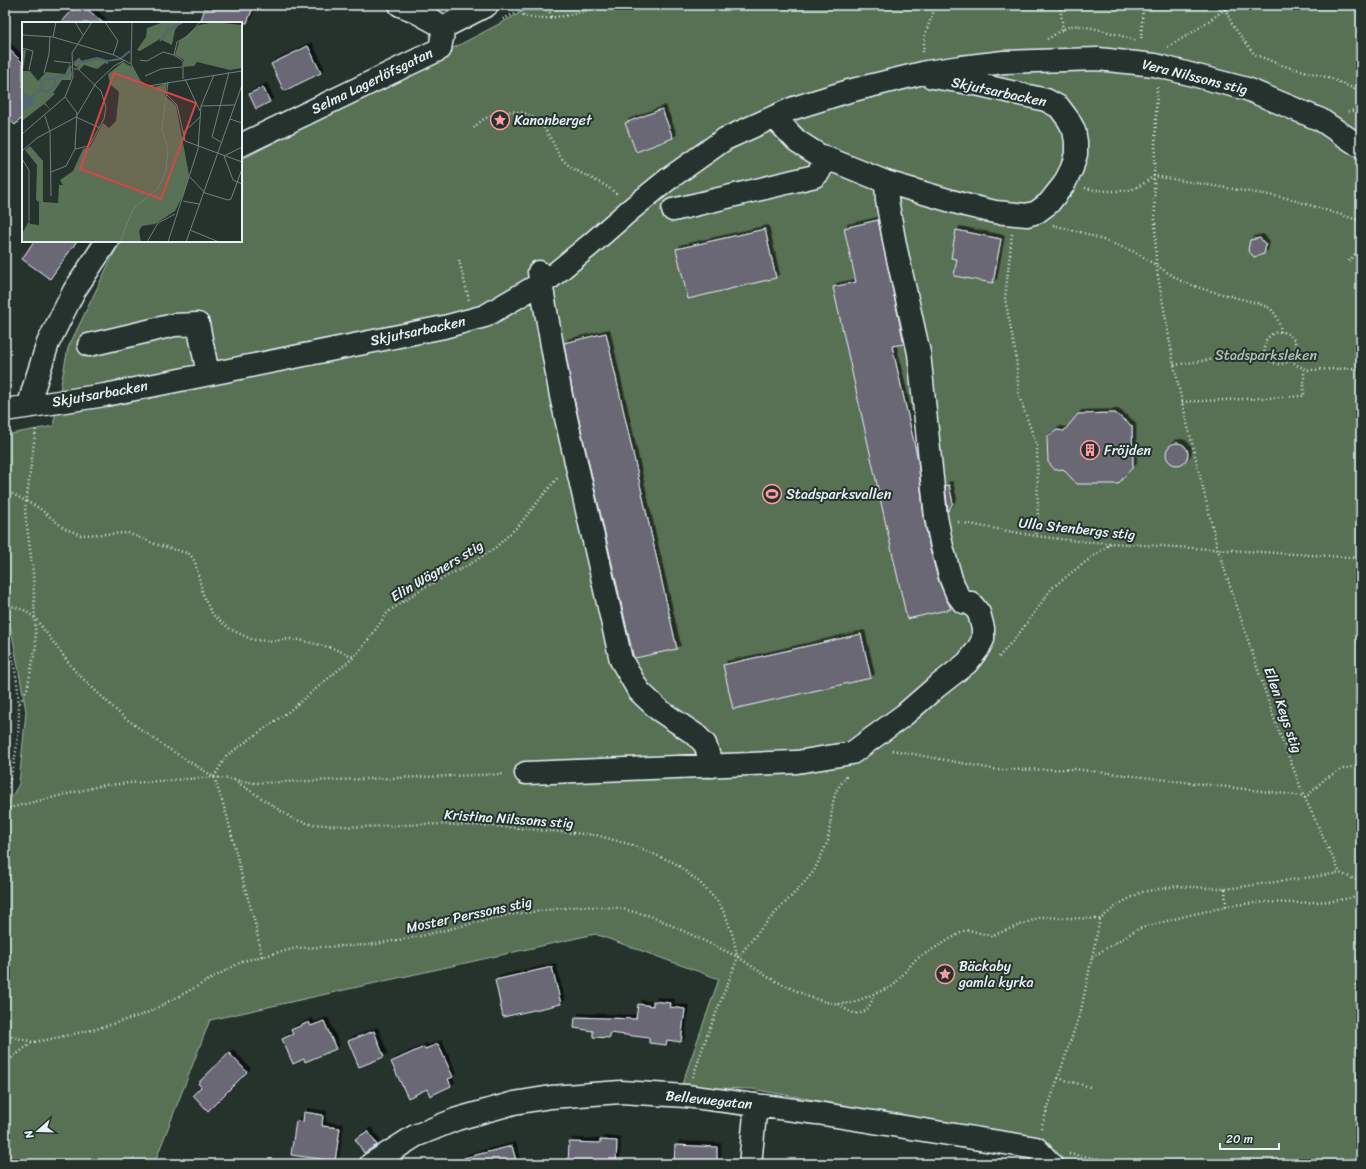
<svg xmlns="http://www.w3.org/2000/svg" width="1366" height="1169" font-family="Sriracha,sans-serif">
<style>
.green{fill:#597155;stroke:#a0b1a6}
.building{fill:#6a6874;stroke:#e8f1f8;filter:url(#shadow)}
.lines{fill:none;stroke-linecap:round;stroke-linejoin:round}
.minor-casing{stroke:#e8f1f8;stroke-width:25}
.path{stroke:#e8f1f8;stroke-width:2.5;stroke-dasharray:1 3;stroke-linecap:butt}
.minor{stroke:#26332d;stroke-width:22}
.labels{text-anchor:middle;dominant-baseline:central;stroke-width:4;stroke-linejoin:round;paint-order:stroke}
.street-label{font-size:14px;fill:#e8f1f8;stroke:#26332d}
.poi-label{font-size:14px;fill:#e8f1f8;stroke:#26332d;text-anchor:start}
.park-label{font-size:14px;fill:#afbeb7;stroke:#26332d}
.inset-river{fill:none;stroke:#4f6773;stroke-width:2}
.inset-road{fill:none;stroke:#747f7e;stroke-width:1}
.view{fill:#d94647;fill-opacity:0.15;stroke:#d94647;stroke-width:2}
.inset-edge{fill:none;stroke:#e8f1f8;stroke-width:2}
</style>
<defs>
<filter id="shadow"><feDropShadow dx="3.5" dy="-3.5" stdDeviation="0" flood-color="#0009"/></filter>
</defs>
<rect width="100%" height="100%" fill="#26332d"/>
<filter id="ink" filterUnits="userSpaceOnUse"><feTurbulence type="fractalNoise" baseFrequency=".025" numOctaves="2"/><feDisplacementMap in="SourceGraphic" scale="8" xChannelSelector="R" yChannelSelector="G"/><feConvolveMatrix kernelMatrix="1 2 1 2 8 2 1 2 1" color-interpolation-filters="sRGB"/></filter>
<g filter="url(#ink)">
<!-- green -->
<path class="green" d="M535,5h826v1159h-297l-15,-21 -27,-6 -270,-48 -71,-2 38,-108 -124,-45 -385,86 -56,144h-149v-356l14,-24 7,-73 -15,-83 -6,-8v-185l48,-9 15,-78 49,-101 8,-6h116v-81z"/>
<!-- building -->
<path class="building" d="M77,5h6l20,18h-42z
M206,5h48l-7,18h-47z
M5,45l18,18v54l-8,8 -10,-9z
M308,46l13,27 -37,18 -13,-27z
M263,87l7,15 -14,7 -7,-15z
M662,109l11,29 -37,14 -11,-29z
M878,220l26,124 -12,2 26,114 6,59 6,31 9,32 12,27 -44,10 -74,-332 23,-5 -12,-54z
M765,229l11,49 -88,21 -12,-50z
M956,230l45,9 -8,44 -39,-7 3,-17 -6,-1z
M1260,238l6,7 -2,9 -10,3 -6,-7 2,-10z
M34,241h43l-27,38 -28,-20z
M606,333l71,316 -42,9 -2,-3 -60,-261 -9,-51z
M1115,413l17,13 1,41 -15,17h-41l-14,-15 -8,1 -7,-8 -1,-25 10,-7 7,1 14,-17z
M1166 454a11 11 0 1 1 22 0a11 11 0 1 1-22 0Z
M949,485l4,18 -5,8 -3,-25z
M861,634l10,44 -138,31 -10,-44z
M552,967l9,37 -58,13 -8,-37z
M653,1001l18,2 -1,4 15,2 -4,33 -14,-2 -1,5 -17,-2v-5l-39,-5v5l-17,-1v-6l-19,-3 1,-11 61,2 2,-15 15,2z
M324,1021l12,28 -31,13 -1,-3 -11,5 -11,-25 11,-5 -2,-4 18,-8 2,4z
M374,1031l10,26 -25,10 -11,-26z
M438,1044l15,33 -5,2 3,7 -21,10 -3,-7 -19,9 -17,-36 33,-15 1,2z
M229,1053l18,19 -39,39 -15,-16 8,-8 -3,-4z
M304,1112l19,3 -1,11 18,2 -5,33 -44,-6 5,-34 7,1z
M368,1131l9,14 -13,8 -9,-14z
M600,1140l17,1 -1,22 -48,1 1,-22 31,1z
M675,1145l42,2v17h-43z
M512,1146l5,18h-52l-1,-6z"/>
<g class="lines">
<!-- minor casing -->
<g class="minor-casing">
<path id="minor" d="M400,5l13,5 31,17
M444,27l43,-22
M774,117l23,24 22,14 67,27 79,23 30,7 32,3 10,-3 12,-9 15,-19 8,-16 4,-14v-12l-2,-12 -6,-11 -9,-12 -13,-7 -70,-16 -44,-7
M241,145l199,-96 4,-22
M673,210l142,-34 4,-4 7,-14
M539,272l22,124 60,264 18,31 20,19 37,25 9,9 7,22
M89,345l85,-20 24,-1 10,50
M29,405l4,-15 15,-47 26,-52 33,-50
M5,410l100,-15 339,-68 41,-11 65,-38 40,-33 40,-35 37,-30 58,-41 69,-31 55,-17 78,-19 34,-5 43,-5 94,-3 57,6 92,24 74,31 40,27
M526,773l271,-11 55,-9 52,-38 31,-27 32,-25 11,-14 5,-10v-11l-4,-15 -8,-10 -8,-1 -6,-8 -6,-15 -9,-32 -6,-30 -17,-164 -24,-108 -8,-45 -1,-18
M371,1164l44,-28 42,-17 57,-16 37,-6 70,-5 65,4 131,17 219,35 15,16
M750,1164l6,-59"/>
</g>
<!-- path -->
<path class="path" d="M546,5l6,12
M1060,5l3,25
M1227,5l-2,4 8,17 21,28 27,11 49,13 31,14
M521,11l3,5c25,7 59,-5 83,-11
M503,19l30,-14
M1047,39c8,-4 15,-11 25,-13 13,-2 51,10 65,15
M1141,42l2,-37
M1168,47l28,-17 35,-25
M923,52l2,-18 8,-21 1,-8
M1157,87l-3,89 2,89 18,100 8,37 36,148 59,177 28,71 35,75
M1348,112l13,-4
M474,128c6,-8 19,-15 29,-16 27,-3 38,8 50,31 3,6 6,13 11,18 15,15 38,19 54,34
M1085,188c13,3 30,4 44,2 9,-2 18,-9 25,-14l133,22 74,23
M1053,225l34,9 48,18 46,29 22,8 54,14 13,5 6,7 4,11 1,7
M1012,234l-7,65 11,56 3,41 18,50 1,77 -2,13
M459,260l10,40
M1349,261l12,-14
M1264 348a16 16 0 1 1 32 0a16 16 0 1 1-32 0Z
M1291,360l7,6 11,4 49,-2 3,3
M1174,365l48,-7 44,-2
M1182,402l122,-6v-28
M5,490l34,18 25,20 17,7 47,-2 27,11 35,10 5,8 9,36 9,17 17,14 23,11 20,1 17,-2 10,1 32,8 22,9
M958,522l78,14 41,5 284,17
M5,604l19,6 11,8 40,53 46,44 43,31 50,31 13,39 15,61 13,46 7,34
M5,633c19,53 18,110 0,163
M999,657l22,-26 31,-43 28,-22 31,-23
M20,703l7,-14 9,-43 -3,-74 -8,-61 11,-84
M892,750l106,20 76,-1 230,27
M214,777l12,-21 62,-44 66,-55 14,-17 20,-28 35,-24 42,-21 29,-18 25,-24 39,-48
M234,780l59,39 17,5 51,3 65,-3 66,2 104,9 36,10 43,18 24,19 19,20 8,14 7,20 4,20
M1305,798l21,-20 17,-9 18,-4
M5,809l99,-24 110,-8 41,6 250,-9
M1225,889l1,18
M1092,957l46,-28 47,-13 49,-11 32,-3 28,1 39,-2 18,-3 10,-5
M839,1004c15,14 30,13 34,-9
M5,1032l8,5 20,5 13,-2 50,-11 49,-15 53,-28 45,-25 54,-13 73,-3 51,-9 86,-21 73,-9 39,2 35,9 84,40 30,20 41,20 17,5 13,2 13,-1 41,-17 23,-27 48,-28 5,-1 22,6 50,-19 59,2
M5,1063l28,-21
M693,1077l12,-36 33,-84 26,-32 40,-42 10,-12 14,-30 5,-39 3,-11 11,-16
M1058,1078l32,9
M1041,1128l40,-118 19,-91 19,-15 23,-12 34,-6 49,3 115,-16 21,9
M1069,1154l61,10"/>
<!-- minor -->
<use href="#minor" class="minor"/>
</g>
</g>
<!-- icons -->
<defs>
<g id="sight-ring" transform="scale(1)"><circle r="9.5" fill="#26332d" stroke="#ff9aa2" stroke-width="1.5"/><path d="M0-6L1.8-2.2L6-1.7L2.9 1.2L3.7 5.4L0 3.3L-3.7 5.4L-2.9 1.2L-6-1.7L-1.8-2.2Z" fill="#ff9aa2"/></g>
<g id="building-ring" transform="scale(1)"><circle r="9.5" fill="#26332d" stroke="#ff9aa2" stroke-width="1.5"/><path d="M-4-6H4V6H1V3H-1V6H-4ZM-2.5-4.3h1.7v1.8h-1.7ZM.8-4.3h1.7v1.8H.8ZM-2.5-1h1.7V.8h-1.7ZM.8-1h1.7V.8H.8Z" fill="#ff9aa2"/></g>
<g id="stadium-ring" transform="scale(1)"><circle r="9.5" fill="#26332d" stroke="#ff9aa2" stroke-width="1.5"/><path d="M0-5a6.5 5 0 1 0 0 10a6.5 5 0 1 0 0-10ZM-3.5-1.8h7v3.6h-7Z" fill="#ff9aa2"/></g>
</defs>
<g fill-rule="evenodd">
<use href="#sight-ring" x="500" y="120"/>
<use href="#building-ring" x="1090" y="450"/>
<use href="#stadium-ring" x="772" y="494"/>
<use href="#sight-ring" x="945" y="974"/>
</g>
<g class="labels">
<!-- street labels -->
<g class="street-label">
<text transform="translate(1195 77) rotate(14)">Vera Nilssons stig</text>
<text transform="translate(372 81) rotate(-26)">Selma Lagerlöfsgatan</text>
<text transform="translate(999 92) rotate(12)">Skjutsarbacken</text>
<text transform="translate(418 331) rotate(-12)">Skjutsarbacken</text>
<text transform="translate(100 394) rotate(-10)">Skjutsarbacken</text>
<text transform="translate(1077 529) rotate(6)">Ulla Stenbergs stig</text>
<text transform="translate(437 571) rotate(-31)">Elin Wägners stig</text>
<text transform="translate(1283 710) rotate(71)">Ellen Keys stig</text>
<text transform="translate(509 819) rotate(4)">Kristina Nilssons stig</text>
<text transform="translate(469 915) rotate(-12)">Moster Perssons stig</text>
<text transform="translate(709 1100) rotate(6)">Bellevuegatan</text>
</g>
<!-- poi labels -->
<g class="poi-label">
<text x="514" y="120">Kanonberget</text>
<text x="1104" y="450">Fröjden</text>
<text x="786" y="494">Stadsparksvallen</text>
<text x="959" y="966">Bäckaby<tspan x="959" dy="16">gamla kyrka</tspan></text>
</g>
<!-- park labels -->
<g class="park-label">
<text x="1266" y="355">Stadsparksleken</text>
</g>
</g>
<!-- overview -->
<g transform="translate(22 22)">
<rect width="220" height="220" fill="#26332d"/>
<path d="M142,0h17l-6,8 -3,15 -12,-6 -20,12 -3,-1 9,-13 1,-9zM192,0l27,3 1,43 -12,2 -33,-8 -3,4 -11,1 1,-7 -9,-5 4,-13 20,-17zM0,27v12l1,-11h3l-3,21h7l8,10 8,-9 19,2 5,-10 2,11 -1,5h-9l-9,13 2,1 -10,9 6,7 -7,-6 -22,17zM75,37l11,3v2l-3,-1 -8,6 -13,-4 -5,5 -2,-3 3,-3 -4,3 -3,-3 6,-4 2,3zM101,40l9,5 9,17 11,4 15,-5 -2,13 11,9 13,70 -6,21 -8,15 -20,13 -13,2 -3,5 2,11h-119v-8l7,-13 1,3 9,1v-23l-3,-2 1,-35 -12,-15 5,-4 13,15v41l15,1 1,-18h4l-3,-5 13,-9 10,-22 7,-2 13,-24 6,5 7,-7 3,-29 -9,-8 -2,-10z" fill="#597155"/>
<path d="M4,72l6,3 2,7 -12,6v-15z" fill="#4f6773"/>
<path class="inset-river" d="M138,19l8,-11 15,-8M52,41l5,-4 2,3 16,-4 10,3 13,-2 10,-8M21,69l-2,-11 15,-2M9,76l8,-8 9,2 7,-7v-7l13,-4 3,-8"/>
<path class="inset-road" d="M53,0l8,13M83,0l13,19 -5,14M0,13l31,2 61,18 17,9 9,17 8,5 94,-15M31,15l3,-15M0,26l11,3 -4,19M152,33l3,-13 11,-6 12,-14M118,38l7,1 16,-9 11,3 9,6v18M32,39l17,2M109,42l1,-42M52,47h4l23,22 5,16 -2,12 -15,27 -14,3M22,51l5,-19 1,-18M123,54l16,-7 21,-2M163,57l15,32M145,73l10,10 8,36 57,21M179,84l34,-1M23,94l5,16 1,64M54,95l24,11M208,97l12,4M161,111l17,-16M0,112l43,-37 8,-20 -1,-24 20,-31M199,120l-9,-5 17,-65M220,125l-18,9 9,24 9,4M0,129l15,-13 39,-21 20,-34 18,-17 11,-6M0,137l7,11v51M29,150l15,-6 9,-17 2,-36 -12,-16M168,155l15,16 23,7 3,-1 11,-30M161,179l16,3M168,208l29,12M98,220l13,-33 25,-21 8,-16 2,-22 -6,-21 6,-47M125,220l11,-19 17,-9M146,220l30,-93 3,-43 13,-31M164,220l56,-157"/>
<path class="view" d="M92,51l82,30 -35,96 -81,-30z"/>
<rect width="220" height="220" class="inset-edge"/>
</g>
<!-- margin -->
<rect width="1366" height="1169" fill="none" stroke="#26332d" stroke-width="20"/>
<rect x="10" y="10" width="1346" height="1149" fill="none" stroke="#e8f1f8" stroke-width="1.5" filter="url(#ink)"/>
<!-- north arrow -->
<g transform="translate(38 1131) rotate(250)" stroke="#26332d" stroke-width="3" paint-order="stroke">
<path d="M0-3L7 15L0 10L-7 15Z" fill="#e8f1f8"/>
<text y="-6" font-size="11" font-weight="bold" text-anchor="middle" fill="#e8f1f8">N</text>
</g>
<!-- scale -->
<path d="M1220 1143v6h59v-6" fill="none" stroke="#e8f1f8" stroke-width="2"/>
<text x="1226" y="1143" font-size="12" fill="#e8f1f8" stroke="#26332d" stroke-width="3" paint-order="stroke">20 m</text>
</svg>
